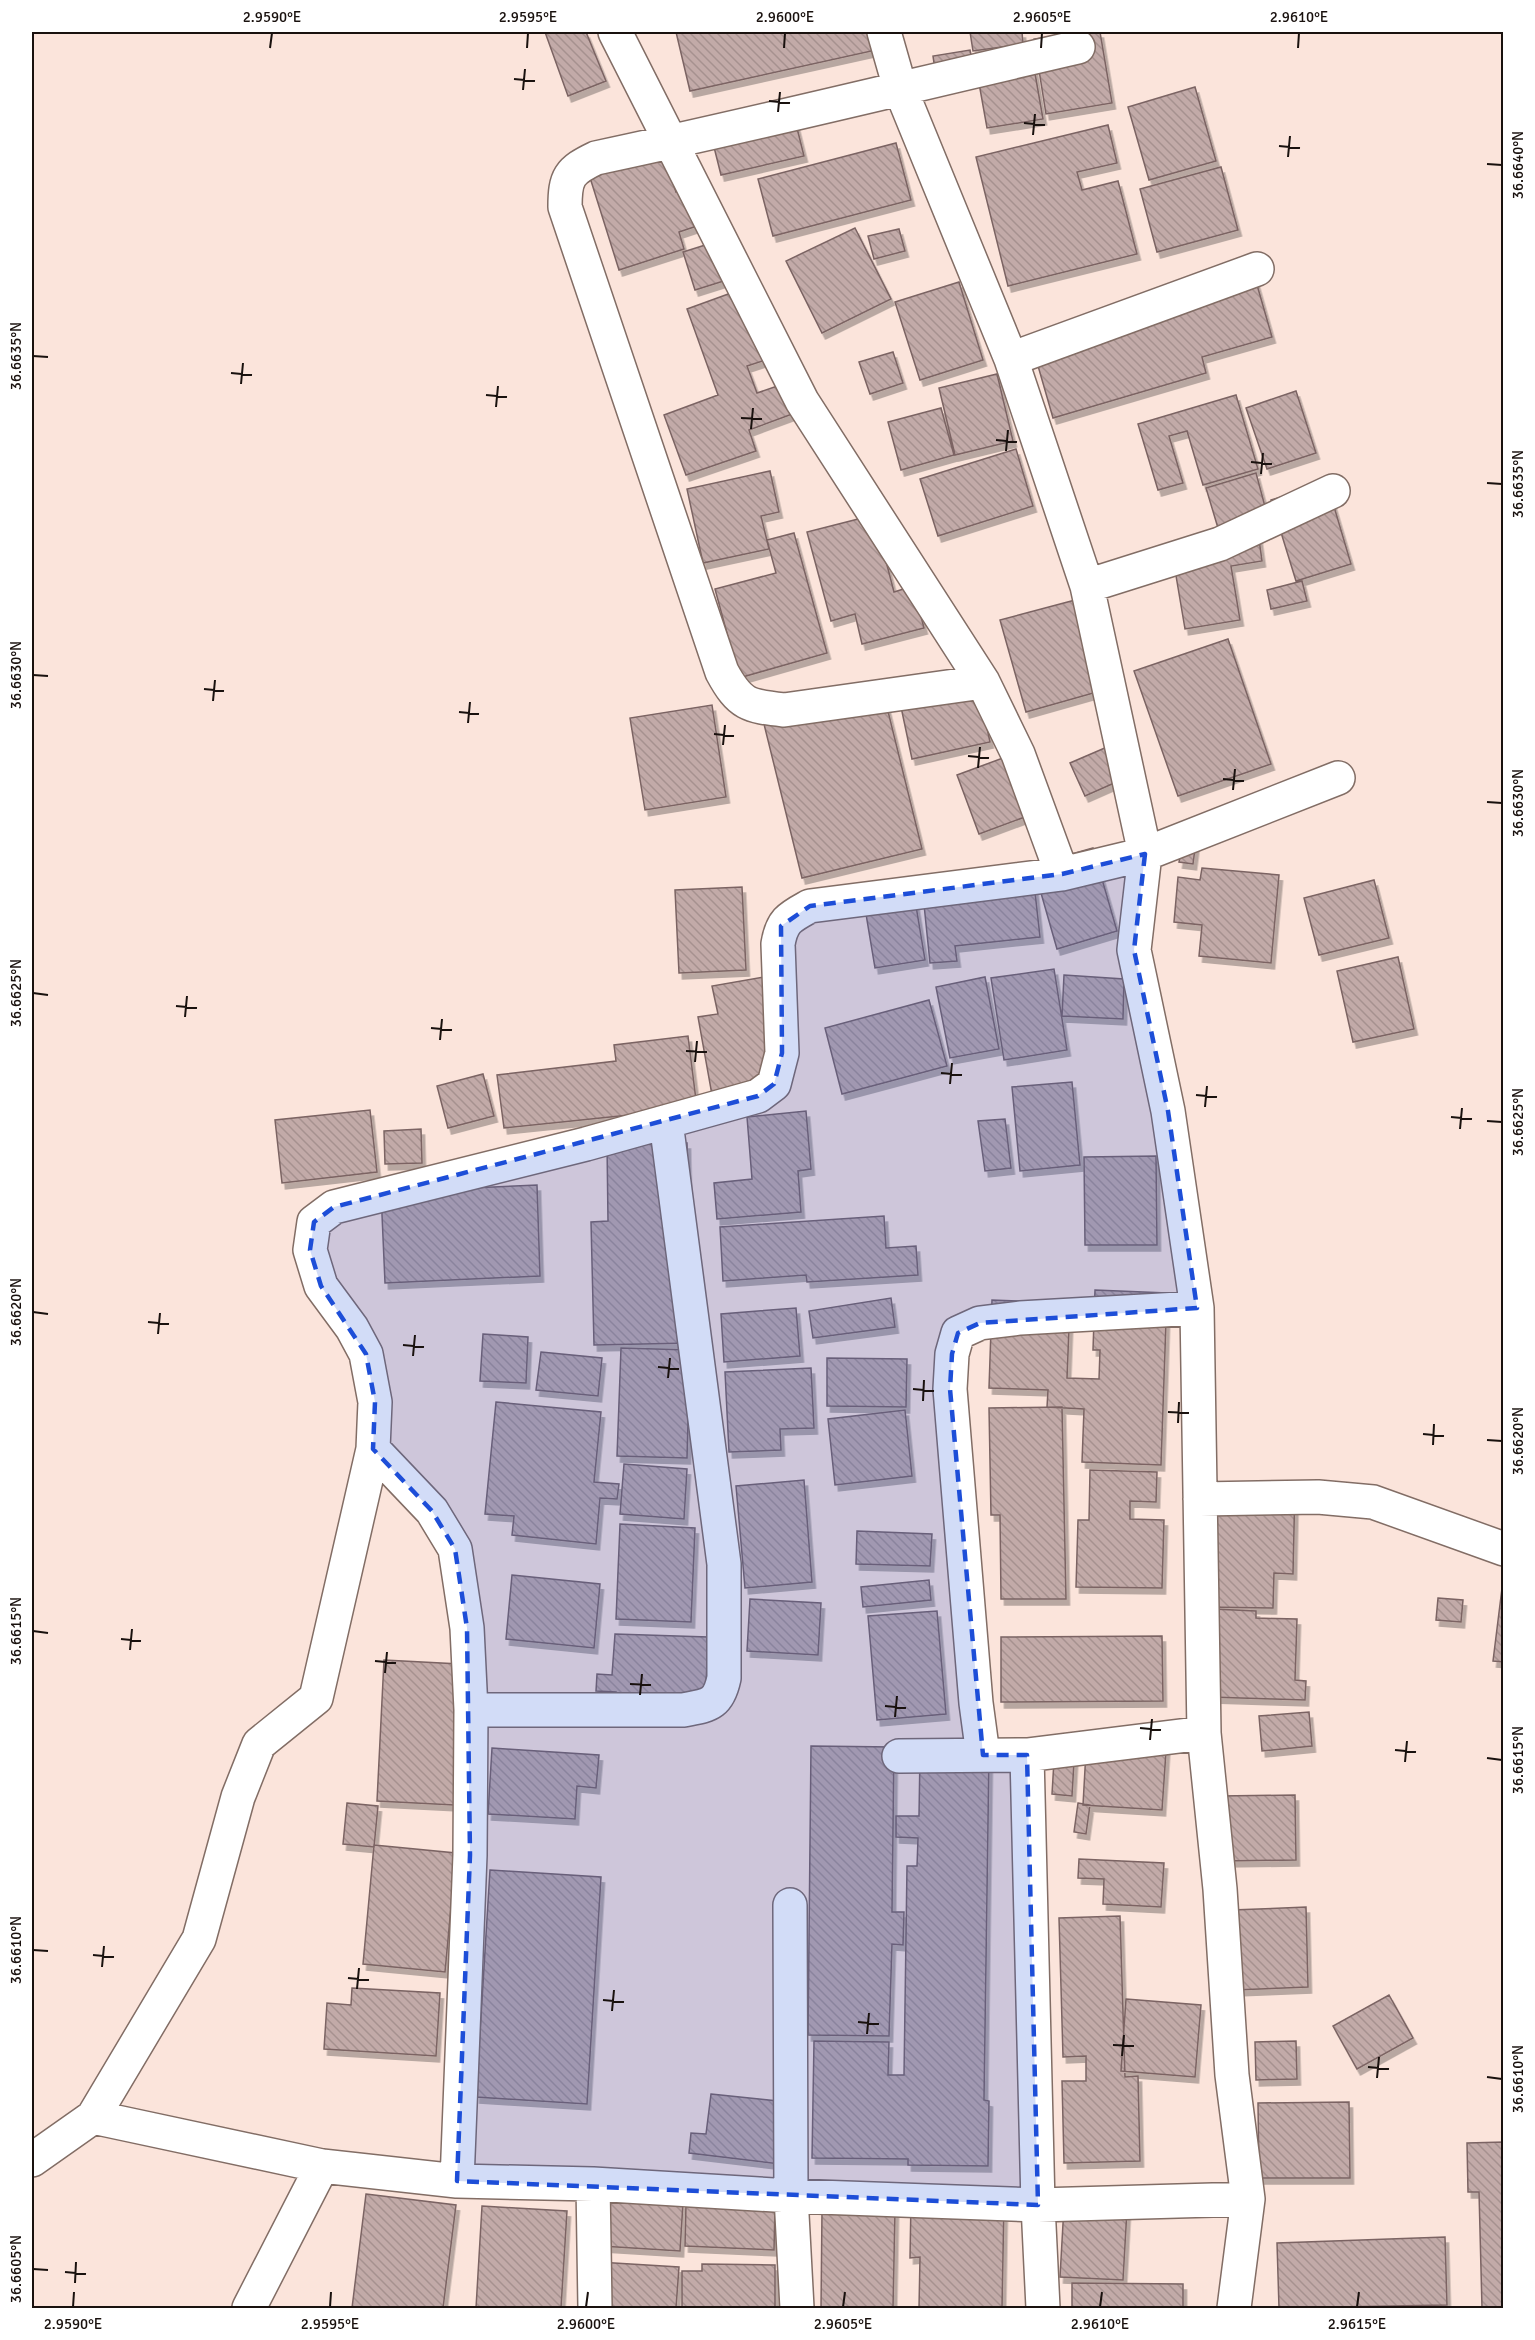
<svg xmlns="http://www.w3.org/2000/svg" width="1535" height="2340" font-family="Signika,sans-serif">
<style>
.building{fill:url(#building-back-hatch);stroke:#7b6463;stroke-width:1.5;filter:url(#shadow)}
.lines{fill:none;stroke-linecap:round;stroke-linejoin:round}
.street-casing{stroke:#826d65;stroke-width:36}
.street{stroke:#fff;stroke-width:33}
.marked{fill:#1d4ed8;fill-opacity:0.2;stroke:#1d4ed8;stroke-width:4.5;stroke-dasharray:12 8;stroke-linejoin:round}
.ticks{fill:none;stroke:#19110e;stroke-width:2}
.neatline{fill:none;stroke:#19110e;stroke-width:2}
.ticks-label{font-size:15px;text-anchor:middle;fill:#19110e}
</style>
<defs>
<pattern id="building-back-hatch" width="6" height="6" patternUnits="userSpaceOnUse" patternTransform="scale(1.5)"><rect width="6" height="6" fill="#c2aaa8"/><path d="M-1 5l2 2M0 0l6 6M5-1l2 2" fill="none" stroke="#a6918f"/></pattern>
<filter id="shadow"><feDropShadow dx="3.5" dy="6" stdDeviation="0" flood-color="#0004"/></filter>
</defs>
<rect width="100%" height="100%" fill="#fbe4db"/>
<!-- building -->
<path class="building" d="M545,32h41l20,49 -38,15z
M676,32h196l4,18 -186,41z
M970,32h52l1,12 -50,7z
M1078,32h22l12,71 -66,11 -12,-75z
M970,50l4,21 -38,6 -3,-21z
M1033,62l10,57 -56,9 -10,-56z
M1195,87l21,74 -67,19 -21,-73z
M793,112l11,44 -83,19 -11,-44z
M1108,125l9,38 -40,9 5,18 36,-9 19,73 -129,32 -32,-129z
M660,141l16,51 16,-5 11,37 -24,8 5,17 -65,21 -37,-118z
M896,143l15,57 -138,36 -15,-57z
M1221,167l17,63 -81,22 -17,-63z
M855,228l36,71 -69,34 -36,-72z
M899,229l6,22 -31,8 -6,-23z
M718,241l12,38 -35,11 -12,-38z
M1251,264l21,73 -70,20 4,16 -153,45 -23,-80z
M959,282l24,78 -63,20 -25,-78z
M753,285l25,71 -31,10 10,27 35,-12 11,29 -54,20 7,21 -70,24 -22,-60 54,-20 -31,-86z
M893,352l10,31 -33,11 -11,-32z
M997,374l16,67 -58,14 -16,-67z
M1296,391l20,62 -49,16 -21,-61z
M1236,395l22,74 -55,16 -16,-54 -18,5 14,47 -25,7 -20,-66z
M941,408l13,47 -53,15 -13,-48z
M1016,449l17,57 -95,30 -18,-57z
M770,471l9,41 -18,4 8,33 -66,14 -16,-74z
M1256,473l11,41 -49,14 -12,-40z
M1327,483l24,81 -55,17 -25,-81z
M874,515l20,77 19,-6 11,42 -62,16 -7,-30 -24,7 -24,-89z
M1258,532l4,29 -31,5 9,54 -55,9 -14,-83z
M794,533l33,120 -88,25 -24,-89 61,-16 -9,-33z
M1302,581l5,20 -36,8 -4,-19z
M1079,599l25,91 -78,22 -26,-92z
M1228,639l43,125 -93,32 -44,-125z
M975,671l15,71 -78,17 -15,-71z
M882,687l40,162 -120,29 -40,-162z
M712,705l14,92 -81,13 -15,-92z
M1107,747l14,33 -36,16 -15,-33z
M1011,755l22,59 -54,20 -22,-59z
M1183,839l13,2 -3,23 -14,-2z
M1093,848l24,83 -60,18 -24,-84z
M1202,868l77,7 -8,88 -72,-7 3,-31 -28,-3 4,-45 22,3z
M1374,880l15,58 -70,17 -15,-57z
M1034,883l6,54 -85,9 2,15 -27,2 -8,-78z
M742,887l4,83 -67,3 -4,-83z
M914,894l11,66 -50,8 -11,-66z
M1398,957l16,72 -61,13 -16,-71z
M1054,969l13,81 -63,10 -13,-82z
M1064,975l60,4 -1,40 -61,-3z
M764,977l20,105 -72,13 -14,-78 20,-3 -6,-28z
M985,977l14,72 -49,9 -14,-71z
M929,1000l18,66 -105,28 -17,-66z
M688,1036l9,72 -193,20 -7,-53 119,-14 -2,-16z
M483,1074l11,42 -46,12 -11,-42z
M1072,1082l8,83 -60,6 -8,-84z
M370,1110l7,62 -95,11 -7,-63z
M806,1111l5,58 -13,2 3,41 -84,7 -3,-36 38,-4 -5,-62z
M1005,1119l6,49 -26,3 -7,-50z
M421,1129l1,34 -37,1 -1,-33z
M687,1143l4,200 -97,2 -3,-123 17,-1 -1,-77z
M1156,1156l1,89h-72l-1,-88z
M537,1185l3,91 -155,7 -4,-91z
M884,1216l2,32 30,-2 2,29 -111,7 -1,-7 -83,6 -3,-54z
M1095,1290l72,3 -6,172 -79,-3 2,-53 -37,-2 1,-17 -59,-2 3,-88 78,3 -3,75 32,1 1,-29h-7z
M891,1298l4,29 -82,11 -4,-27z
M796,1308l4,48 -76,6 -3,-48z
M483,1334l45,3 -2,46 -46,-2z
M621,1348l69,2 -3,108 -70,-2z
M541,1352l61,6 -4,38 -62,-6z
M827,1358l80,1 -1,48 -79,-1z
M811,1368l3,60 -34,1 1,21 -52,2 -4,-80z
M496,1402l105,10 -7,70 25,2 -2,15 -17,-1 -4,46 -84,-9 2,-19 -29,-2z
M1062,1407l4,192h-65l-1,-84h-9l-2,-107z
M905,1410l7,66 -77,9 -7,-66z
M624,1464l63,5 -3,50 -64,-5z
M1090,1470l67,2 -1,30 -26,-1v18l34,1 -2,68 -86,-1 2,-67h11z
M804,1480l8,102 -67,6 -9,-102z
M1204,1484l91,1 -2,89 -19,-1 -1,35 -71,-1z
M620,1524l75,4 -4,94 -75,-3z
M857,1531l75,3 -2,32 -74,-2z
M1504,1572v90l-11,-1z
M512,1575l88,9 -6,64 -88,-9z
M929,1580l2,20 -68,7 -2,-20z
M1438,1598l25,2 -2,22 -25,-2z
M750,1599l71,4 -3,52 -71,-4z
M1213,1609l43,2v7l41,1 -2,61 11,1 -1,19 -95,-3z
M937,1611l9,103 -69,6 -9,-104z
M615,1634l93,3 -3,73 -90,-4 1,-14 -20,-1 1,-17 15,1z
M1162,1636l1,65 -162,1v-65z
M384,1660l76,4 -6,141 -77,-4z
M1309,1712l3,34 -50,5 -3,-35z
M1087,1733l80,4 -5,73 -79,-5z
M1055,1744l20,1 -3,51 -20,-2z
M811,1746l83,1 -2,165h12l-1,33 -11,-1 -3,92 -81,-1z
M492,1748l107,7 -3,33 -19,-2 -2,33 -87,-5z
M920,1754h69l-5,346 5,1 -1,65 -80,-1v-6l-96,-1 2,-117 75,1 -1,33h16l3,-209h10l1,-28 -22,-1v-21h23z
M1295,1795l1,65 -75,1 -2,-65z
M347,1803l31,3 -4,41 -31,-3z
M1078,1803l12,2 -4,29 -12,-2z
M374,1845l82,8 -11,119 -82,-8z
M1079,1859l85,4 -3,44 -58,-3 1,-25 -26,-1z
M490,1870l111,7 -14,227 -111,-7z
M1306,1907l2,80 -73,3 -3,-80z
M1120,1916l5,161 13,-1 2,85 -76,2 -2,-82h24v-25l-23,1 -4,-139z
M352,1988l88,5 -4,63 -112,-7 3,-46 24,2z
M1389,1995l24,43 -56,31 -24,-43z
M1126,1999l75,6 -6,72 -74,-6z
M1296,2041l1,38 -41,1 -1,-38z
M711,2094l76,8 -7,62 -91,-11 2,-20 15,1z
M1349,2102l1,76h-91l-1,-75z
M1504,2142v166h-22l-3,-116h-11l-1,-49z
M1065,2188l63,4 -5,88 -63,-3z
M366,2194l90,11 -13,103h-91z
M605,2199l78,4 -3,48 -79,-5z
M911,2201l93,2 -2,105h-83l1,-51 -10,1z
M686,2204l89,4 -1,42 -89,-4z
M482,2206l85,5 -6,97h-85z
M822,2211h73l-2,97h-72z
M1445,2237l2,68 -168,3 -2,-65z
M598,2262l81,5 -3,41h-81z
M702,2264l73,1v43h-93v-37h20z
M1072,2283l111,1v24h-111z"/>
<g class="lines">
<!-- street casing -->
<g class="street-casing">
<path id="street" d="M615,32l187,369 181,281 35,72 44,120
M884,32l16,56 111,271 76,227 58,268 -11,96 34,161 29,197 7,425 16,156 12,186 16,124 -14,109
M1011,359l246,-90
M1087,586l133,-42 113,-53
M983,682l-199,28c-36,-4 -44,-5 -62,-38l-157,-465c0,-30 4,-36 31,-49 161,-34 321,-74 482,-111
M373,1449l59,62 23,38 12,79 4,82 -1,145 -13,326
M1200,1499l118,-2 55,5 131,47
M471,1710h212c25,-5 35,-4 41,-32v-114l-58,-442
M983,1755l-7,-52 -26,-314 2,-35 6,-21 22,-10 40,-5 177,-10
M1027,1755l11,450 5,103
M899,1756l128,-1 177,-22
M790,1905l1,291 6,112
M93,2117l229,49 135,15 136,3 198,12 247,9 210,-6
M32,2160l61,-43 106,-178 39,-142 21,-53 57,-46 57,-249 2,-47 -9,-48 -14,-26 -31,-42 -11,-36 4,-28 20,-15 252,-63 172,-48 16,-12 8,-31 -4,-109c4,-24 12,-27 32,-38l252,-32 83,-20 193,-76
M593,2184l2,124
M249,2308l73,-142"/>
</g>
<!-- street -->
<use href="#street" class="street"/>
</g>
<!-- marked area -->
<path class="marked" d="M1145,854l-11,96 34,161 29,197 -217,15 -22,10 -6,21 -2,35 33,366h44l11,450 -581,-24 13,-326 -3,-227 -12,-79 -23,-38 -59,-62 2,-47 -9,-48 -45,-68 -11,-36 4,-28 20,-15 424,-111 16,-12 8,-31 -1,-127 29,-20 252,-32z"/>
<!-- ticks -->
<path class="ticks" d="M270,48l2,-15M527,48l1,-15M784,48l1,-15M1041,48l1,-15M1298,48l1,-15M514,79l21,2M523,90l2,-21M769,101l21,2M778,112l2,-20M1024,123l21,2M1033,135l2,-21M1279,146l21,2M1288,157l2,-21M1487,164l15,1M33,356l15,1M231,373l21,2M241,384l2,-21M486,395l21,2M496,407l2,-21M741,418l21,1M751,429l2,-21M996,440l21,2M1006,451l2,-21M1251,462l21,2M1261,474l2,-21M1487,483l15,1M33,675l15,1M204,689l20,2M213,701l2,-21M459,712l20,2M468,723l2,-21M714,734l20,2M723,745l2,-20M968,756l21,2M978,768l2,-21M1223,779l21,2M1233,790l2,-21M1487,802l15,1M33,993l15,2M176,1006l21,2M185,1017l2,-21M431,1028l21,2M440,1040l2,-21M686,1051l21,1M695,1062l2,-21M941,1073l21,2M950,1084l2,-21M1196,1095l21,2M1205,1107l2,-21M1451,1117l21,2M1487,1121l15,1M1460,1129l2,-21M33,1312l15,2M148,1322l21,2M158,1334l2,-21M403,1345l21,2M413,1356l2,-21M658,1367l21,2M668,1378l2,-20M913,1389l21,2M923,1401l1,-21M1168,1412l21,1M1178,1423l1,-21M1423,1434l21,2M1487,1440l15,1M1433,1445l1,-21M33,1631l15,2M121,1639l20,2M130,1650l2,-21M375,1661l21,2M385,1673l2,-21M630,1684l21,1M640,1695l2,-21M885,1706l21,2M895,1717l2,-21M1140,1728l21,2M1150,1740l2,-21M1395,1750l21,2M1487,1758l15,2M1405,1762l2,-21M33,1950l15,1M93,1955l21,2M102,1967l2,-21M348,1978l21,2M357,1989l2,-21M603,2000l21,2M612,2011l2,-21M858,2022l21,2M867,2034l2,-21M1113,2045l21,1M1122,2056l2,-21M1368,2067l21,2M1487,2077l15,2M1377,2078l2,-21M33,2269l15,1M65,2272l21,2M75,2283l1,-21M73,2307l1,-15M330,2307l1,-15M586,2307l2,-15M843,2307l2,-15M1100,2307l2,-15M1357,2307l2,-15"/>
<!-- border -->
<rect width="1535" height="2340" fill="none" stroke="#ffffff" stroke-width="66"/>
<rect x="33" y="33" width="1469" height="2274" class="neatline"/>
<g class="ticks-label">
<text x="272" y="22">2.9590°E</text>
<text x="528" y="22">2.9595°E</text>
<text x="785" y="22">2.9600°E</text>
<text x="1042" y="22">2.9605°E</text>
<text x="1299" y="22">2.9610°E</text>
<text transform="translate(1518 165) rotate(-90)" y="5">36.6640°N</text>
<text transform="translate(16 356) rotate(-90)" y="5">36.6635°N</text>
<text transform="translate(1518 484) rotate(-90)" y="5">36.6635°N</text>
<text transform="translate(16 675) rotate(-90)" y="5">36.6630°N</text>
<text transform="translate(1518 803) rotate(-90)" y="5">36.6630°N</text>
<text transform="translate(16 993) rotate(-90)" y="5">36.6625°N</text>
<text transform="translate(1518 1122) rotate(-90)" y="5">36.6625°N</text>
<text transform="translate(16 1312) rotate(-90)" y="5">36.6620°N</text>
<text transform="translate(1518 1441) rotate(-90)" y="5">36.6620°N</text>
<text transform="translate(16 1631) rotate(-90)" y="5">36.6615°N</text>
<text transform="translate(1518 1760) rotate(-90)" y="5">36.6615°N</text>
<text transform="translate(16 1950) rotate(-90)" y="5">36.6610°N</text>
<text transform="translate(1518 2079) rotate(-90)" y="5">36.6610°N</text>
<text transform="translate(16 2269) rotate(-90)" y="5">36.6605°N</text>
<text x="73" y="2329">2.9590°E</text>
<text x="330" y="2329">2.9595°E</text>
<text x="586" y="2329">2.9600°E</text>
<text x="843" y="2329">2.9605°E</text>
<text x="1100" y="2329">2.9610°E</text>
<text x="1357" y="2329">2.9615°E</text>
</g>
</svg>
